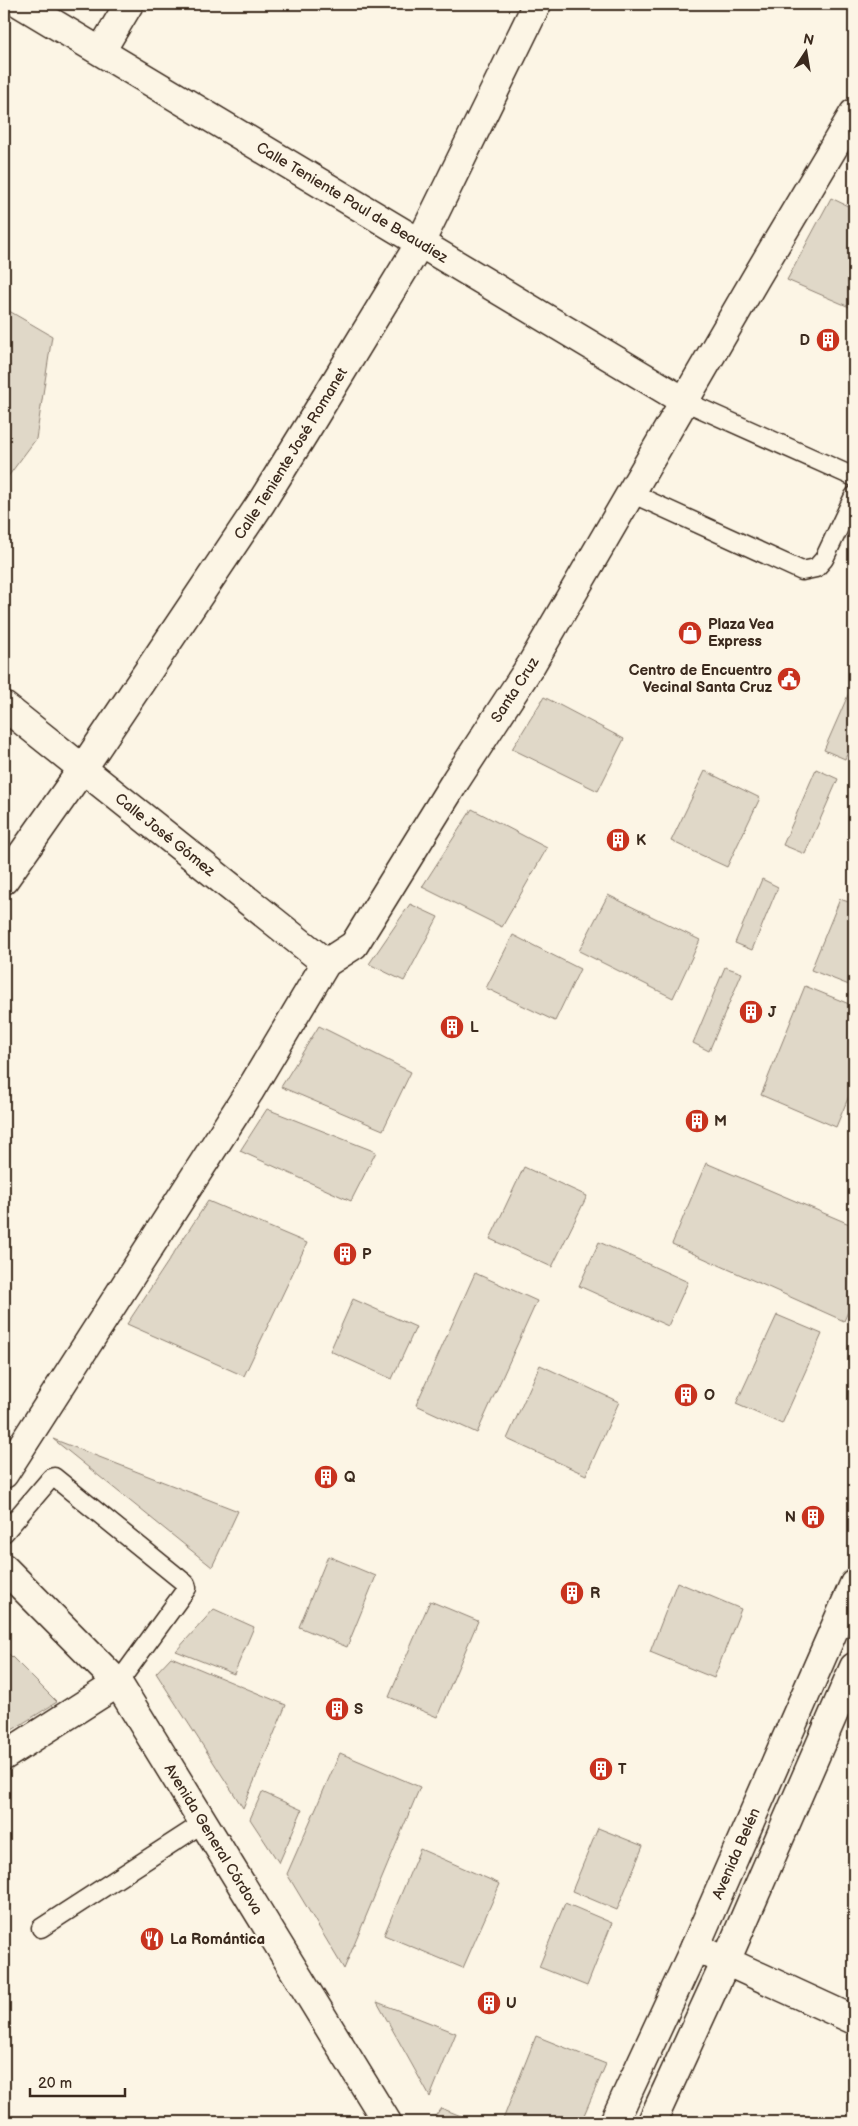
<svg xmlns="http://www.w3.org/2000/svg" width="858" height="2126" font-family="'Balsamiq Sans',sans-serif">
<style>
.green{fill:#e0d8c8;stroke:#8e8173}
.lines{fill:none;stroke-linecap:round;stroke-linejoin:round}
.lane-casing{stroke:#3b2a1e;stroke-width:21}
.street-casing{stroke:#3b2a1e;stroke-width:31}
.secondary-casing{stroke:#3b2a1e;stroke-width:31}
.lane{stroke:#fcf5e5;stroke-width:18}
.street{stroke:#fcf5e5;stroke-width:28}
.secondary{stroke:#fcf5e5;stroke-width:28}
.labels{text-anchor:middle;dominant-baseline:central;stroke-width:4.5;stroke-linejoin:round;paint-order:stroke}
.street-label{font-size:15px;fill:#3b2a1e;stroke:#fcf5e5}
.poi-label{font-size:15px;font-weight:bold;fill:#3b2a1e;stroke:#fcf5e5;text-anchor:start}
</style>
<rect width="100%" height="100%" fill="#fcf5e5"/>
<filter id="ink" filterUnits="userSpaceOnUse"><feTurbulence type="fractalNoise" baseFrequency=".02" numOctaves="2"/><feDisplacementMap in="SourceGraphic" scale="10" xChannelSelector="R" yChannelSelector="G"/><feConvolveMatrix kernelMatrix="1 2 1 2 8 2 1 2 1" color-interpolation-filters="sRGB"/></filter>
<g filter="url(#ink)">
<!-- green -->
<path class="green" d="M831,198l23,11v100l-67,-29z
M4,308l48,28 -16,103 -32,43z
M852,686l2,1v51l-9,21 -21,-9z
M544,697l80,42 -26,52 -86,-42z
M816,769l22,10 -33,75 -22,-9z
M705,771l55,27 -33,69 -56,-26z
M472,809l75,39 -45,79 -80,-40z
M762,879l16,8 -26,63 -17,-7z
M608,895l92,45 -27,58 -94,-47z
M840,899l14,5v83l-43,-17z
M410,904l28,13 -34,64 -35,-17z
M513,935l67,34 -25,52 -69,-33z
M725,967l17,6 -33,78 -16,-8z
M805,986l49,20v78l-18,43 -75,-32z
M319,1026l92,46 -28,58 -102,-43z
M267,1109l109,43 -25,49 -111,-50z
M706,1163l148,63v72l-10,23 -172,-77z
M524,1167l63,29 -35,71 -62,-28z
M208,1201l99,42 -63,133 -117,-52z
M599,1242l89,40 -20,44 -89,-40z
M475,1273l62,28 -60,132 -61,-28z
M353,1299l63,28 -24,52 -62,-28z
M777,1315l45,19 -40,90 -46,-20z
M540,1365l79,37 -33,73 -79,-36z
M53,1439l185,72 -26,56z
M328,1556l48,20 -29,71 -48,-20z
M677,1582l64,27 -27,69 -64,-26z
M430,1601l48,20 -41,96 -48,-20z
M214,1609l40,18 -20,47 -58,-23z
M4,1649l53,53 -53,33z
M171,1657l115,48 -43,103 -87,-135z
M340,1753l80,34 -76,182 -57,-95z
M262,1792l40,18 -23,53 -29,-44z
M598,1828l45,18 -26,64 -45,-19z
M420,1849l80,35 -37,84 -79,-33z
M565,1903l47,20 -25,63 -48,-19z
M377,2002l79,31 -26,64z
M536,2036l70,28 -25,58h-79z
M441,2108l35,14h-36l-4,-7z"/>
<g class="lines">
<!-- lane casing -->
<g class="lane-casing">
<path id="lane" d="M684,401l170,76
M631,493l171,78 14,-3 8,-9 30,-63
M4,1533l47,-55 3,-1 132,107 1,4 -69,95
M41,1928l162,-105"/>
</g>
<!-- street casing -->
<g class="street-casing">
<g id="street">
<path id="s1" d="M21,4l663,397"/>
<path d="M101,51l28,-47"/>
<path id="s2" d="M4,706l322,257"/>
<path id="s3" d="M4,880l79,-112 178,-265 47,-76 112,-184 117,-239"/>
<path id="s4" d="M4,1474l245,-382 77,-129 28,-18 102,-165 75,-115 226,-389 97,-163"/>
<path d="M4,1756l114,-73"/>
<path d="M695,1947l159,73"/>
</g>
</g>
<!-- secondary casing -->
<g class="secondary-casing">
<g id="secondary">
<path id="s5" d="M4,1568l114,115 269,439"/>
<path id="s6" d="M614,2122l81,-175 159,-363"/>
<path d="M652,2122l74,-161 128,-294"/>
</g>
</g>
<!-- lane -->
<use href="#lane" class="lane"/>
<!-- street -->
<use href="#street" class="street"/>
<!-- secondary -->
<use href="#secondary" class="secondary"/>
</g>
</g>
<!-- icons -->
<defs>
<g id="building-disc" transform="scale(1.25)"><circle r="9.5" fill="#c8321e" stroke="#fcf5e5"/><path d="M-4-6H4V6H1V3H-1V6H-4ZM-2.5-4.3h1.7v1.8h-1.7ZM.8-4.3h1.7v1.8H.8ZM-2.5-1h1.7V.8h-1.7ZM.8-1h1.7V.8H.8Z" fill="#fff"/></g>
<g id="shop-disc" transform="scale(1.25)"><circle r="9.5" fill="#c8321e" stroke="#fcf5e5"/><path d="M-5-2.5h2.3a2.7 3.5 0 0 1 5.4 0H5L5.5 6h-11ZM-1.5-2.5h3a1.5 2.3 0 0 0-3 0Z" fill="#fff"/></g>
<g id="civic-disc" transform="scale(1.25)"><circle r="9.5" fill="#c8321e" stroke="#fcf5e5"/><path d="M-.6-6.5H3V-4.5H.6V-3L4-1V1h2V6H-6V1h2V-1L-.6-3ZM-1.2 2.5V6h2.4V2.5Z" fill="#fff"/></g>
<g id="restaurant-disc" transform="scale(1.25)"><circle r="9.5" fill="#c8321e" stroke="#fcf5e5"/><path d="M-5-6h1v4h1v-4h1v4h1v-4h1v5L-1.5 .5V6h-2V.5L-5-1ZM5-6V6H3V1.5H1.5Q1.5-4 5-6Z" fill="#fff"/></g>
</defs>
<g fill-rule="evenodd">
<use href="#building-disc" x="828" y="340"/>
<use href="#shop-disc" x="690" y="633"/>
<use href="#civic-disc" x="789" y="679"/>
<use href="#building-disc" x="618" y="840"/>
<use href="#building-disc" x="751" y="1012"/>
<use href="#building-disc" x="452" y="1027"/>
<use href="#building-disc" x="697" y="1121"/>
<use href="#building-disc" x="345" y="1254"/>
<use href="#building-disc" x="686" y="1395"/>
<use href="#building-disc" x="326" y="1477"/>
<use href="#building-disc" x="813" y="1517"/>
<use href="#building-disc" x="572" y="1593"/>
<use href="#building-disc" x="337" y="1709"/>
<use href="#building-disc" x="601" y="1769"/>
<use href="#restaurant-disc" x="152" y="1939"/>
<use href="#building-disc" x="489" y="2003"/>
</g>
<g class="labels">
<!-- street labels -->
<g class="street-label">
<text stroke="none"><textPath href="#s1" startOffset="386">Calle Teniente Paul de Beaudiez</textPath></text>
<text stroke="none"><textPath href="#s3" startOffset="514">Calle Teniente José Romanet</textPath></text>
<text stroke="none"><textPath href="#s4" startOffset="939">Santa Cruz</textPath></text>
<text stroke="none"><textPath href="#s2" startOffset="206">Calle José Gómez</textPath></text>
<text stroke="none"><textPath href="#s5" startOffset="345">Avenida General Córdova</textPath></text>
<text stroke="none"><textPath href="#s6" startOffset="295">Avenida Belén</textPath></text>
</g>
<!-- poi labels -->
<g class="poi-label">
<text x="810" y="340" text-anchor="end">D</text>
<text x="708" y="624">Plaza Vea<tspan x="708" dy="17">Express</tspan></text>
<text x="772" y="670" text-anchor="end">Centro de Encuentro<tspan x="772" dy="17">Vecinal Santa Cruz</tspan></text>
<text x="636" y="840">K</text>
<text x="768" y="1012">J</text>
<text x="470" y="1027">L</text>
<text x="714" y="1121">M</text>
<text x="362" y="1254">P</text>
<text x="704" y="1395">O</text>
<text x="344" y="1477">Q</text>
<text x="796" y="1517" text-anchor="end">N</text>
<text x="590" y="1593">R</text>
<text x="354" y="1709">S</text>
<text x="618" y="1769">T</text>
<text x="170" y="1939">La Romántica</text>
<text x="506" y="2003">U</text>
</g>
</g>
<!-- margin -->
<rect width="858" height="2126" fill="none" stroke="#fcf5e5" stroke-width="20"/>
<rect x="10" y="10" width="838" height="2106" fill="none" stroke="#3b2a1e" stroke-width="2" filter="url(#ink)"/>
<!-- north arrow -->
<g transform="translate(806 52) rotate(12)" stroke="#fcf5e5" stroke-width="4" paint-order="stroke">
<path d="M0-4L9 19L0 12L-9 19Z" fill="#3b2a1e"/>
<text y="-8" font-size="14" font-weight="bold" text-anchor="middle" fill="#3b2a1e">N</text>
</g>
<!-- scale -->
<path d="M30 2088v8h95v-8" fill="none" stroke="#3b2a1e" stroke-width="2.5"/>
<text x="38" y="2088" font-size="15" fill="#3b2a1e" stroke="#fcf5e5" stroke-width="4" paint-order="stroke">20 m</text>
</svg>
